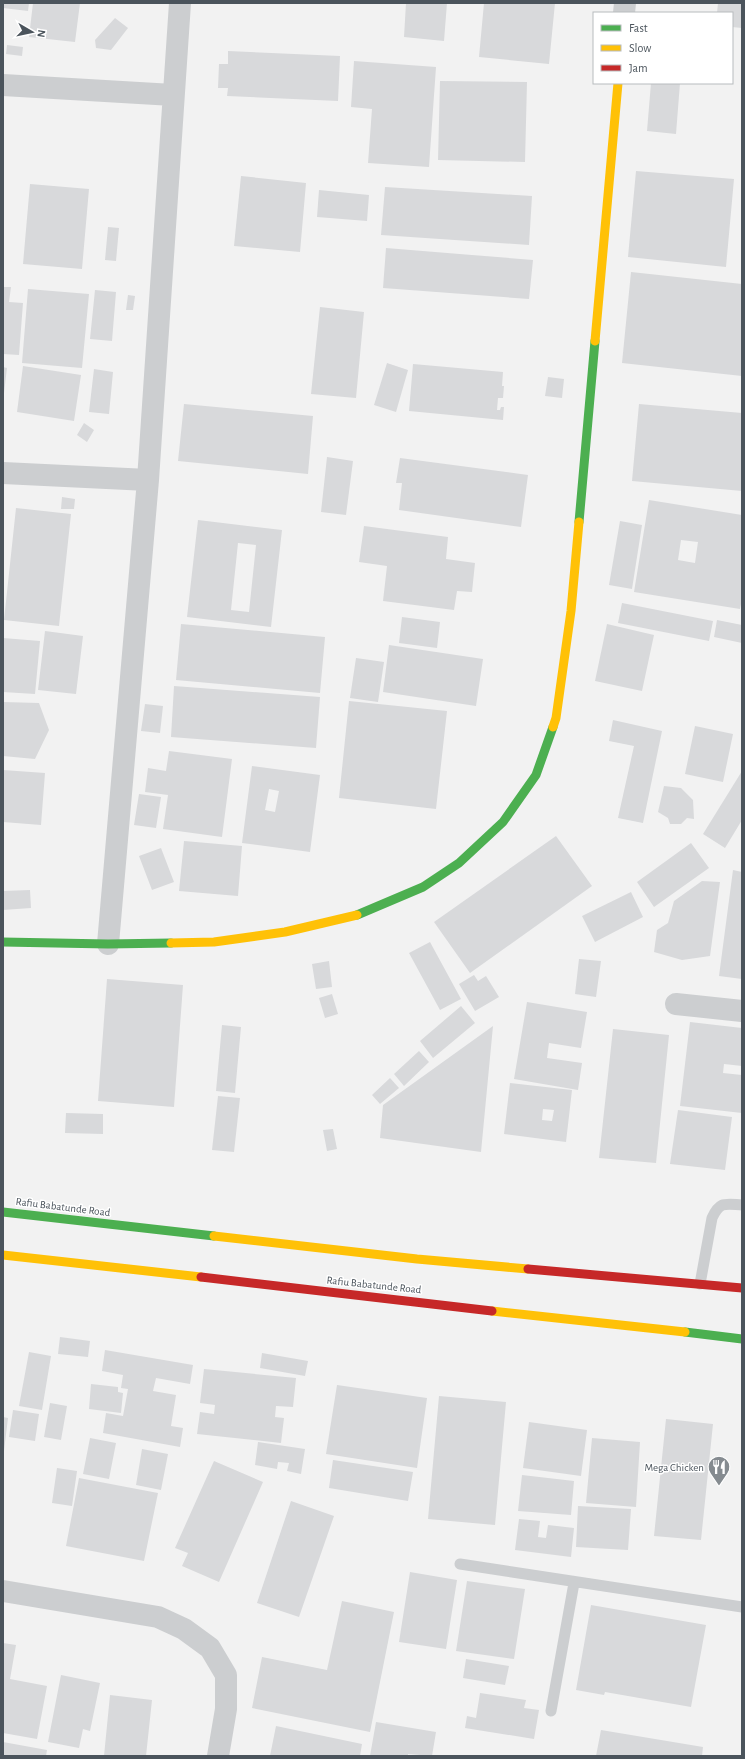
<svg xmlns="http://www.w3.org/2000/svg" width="745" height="1759" font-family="'Alegreya Sans',sans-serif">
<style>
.building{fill:#d8d9db;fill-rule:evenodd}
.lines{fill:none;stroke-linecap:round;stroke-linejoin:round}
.lane{stroke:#ccced0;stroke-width:11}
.street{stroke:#ccced0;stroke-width:22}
.fast{stroke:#4caf50;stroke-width:9}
.slow{stroke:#ffc107;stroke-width:9}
.jam{stroke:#c62828;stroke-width:9}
.labels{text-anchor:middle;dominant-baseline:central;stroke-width:3;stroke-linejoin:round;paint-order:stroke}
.street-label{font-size:11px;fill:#4b545c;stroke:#fff}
.poi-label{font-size:11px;fill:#4b545c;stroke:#fff;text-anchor:end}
</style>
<rect width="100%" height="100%" fill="#f2f2f2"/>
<!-- building -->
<path class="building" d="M3,3h26l-1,8 -25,-3z
M33,3h47l-5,39 -46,-5z
M406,3h41l-3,38 -40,-4z
M484,3h71l-6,61 -70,-7z
M718,3h24v25l-10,-1v-14h-15z
M115,18l13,10 -17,22 -15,-2 -1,-8z
M7,45l16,2 -1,9 -16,-2z
M228,51l112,5 -2,45 -111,-5 1,-8h-10l1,-24h9z
M354,61l82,6 -7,100 -61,-4 4,-54 -21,-2z
M440,81l87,1 -2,80 -87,-2z
M651,83h29l-4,51 -29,-3z
M636,171l98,8 -8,88 -98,-10z
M241,176l65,7 -6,69 -66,-6z
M30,184l59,5 -7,80 -59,-5z
M385,187l147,9 -3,49 -148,-10z
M319,190l50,5 -2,26 -50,-4z
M108,227l11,1 -3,33 -11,-1z
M386,248l147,12 -4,39 -146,-11z
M631,272l111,12v92l-120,-13z
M3,287h8l-2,15 14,1 -4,52 -16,-1z
M28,289l61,5 -7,74 -60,-5z
M95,290l21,2 -4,49 -22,-2z
M128,295l7,1 -2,14h-7z
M320,307l44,5 -8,86 -45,-4z
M387,363l21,7 -12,42 -22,-7z
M413,364l90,8 -1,14h2l-1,12h-5l-1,12h3l1,-3h3l-1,13 -94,-9z
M23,366l58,9 -7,46 -57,-9z
M3,367l4,1 -3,25h-1z
M94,369l19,3 -4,42 -20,-2z
M548,377l16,2 -2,19 -17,-2z
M184,404l129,12 -5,58 -130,-13z
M639,404l103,9v78l-110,-10z
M84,423l10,7 -7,12 -10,-7z
M327,457l26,4 -7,54 -25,-3z
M400,458l128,17 -7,52 -122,-17 3,-27h-6z
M62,497l13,2 -1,10h-13z
M649,500l93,15v84l-2,10 -106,-17zM681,540l17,2 -3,21 -17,-3z
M16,508l55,6 -12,112 -55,-6z
M198,520l84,10 -11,97 -84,-10zM238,543l18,2 -7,67 -18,-2z
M620,521l22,4 -10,64 -23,-4z
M364,526l84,11 -2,22 29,4 -3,29 -15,-1 -3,19 -71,-9 4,-35 -28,-4z
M622,603l91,18 -4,20 -91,-18z
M402,617l38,5 -3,26 -38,-5z
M717,620l25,5v18l-28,-6z
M181,624l144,13 -5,56 -144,-13z
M607,624l47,11 -12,56 -47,-10z
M45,631l38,5 -7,58 -38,-4z
M3,638l37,3 -5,53 -32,-2z
M389,645l94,14 -7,47 -93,-14z
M356,658l28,4 -6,40 -28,-4z
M174,686l146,11 -4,51 -145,-11z
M349,701l98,10 -11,98 -97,-11z
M3,702l36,1 10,27 -14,29 -32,-3z
M145,704l18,2 -3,27 -19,-2z
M613,720l49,11 -19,92 -25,-5 16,-72 -25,-5z
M695,726l38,8 -10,48 -38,-8z
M169,751l63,8 -10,78 -59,-8 5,-34 -23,-3 3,-24 18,3z
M252,766l68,9 -10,77 -68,-9zM269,789l10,2 -4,21 -10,-2z
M3,770l42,3 -4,52 -38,-3z
M742,771v49l-17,28 -22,-14z
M664,786l17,2 12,12 1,19 -7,-1 -6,6h-11l-2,-6 -10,-6z
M139,794l22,3 -5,31 -22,-3z
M556,836l36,50 -122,87 -36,-51z
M184,841l58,5 -4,50 -59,-5z
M691,843l18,25 -55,39 -17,-25z
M161,848l13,34 -22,8 -13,-34z
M733,870l9,2v107l-23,-3z
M702,881l18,1 -10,74 -28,4 -28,-8 3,-22 11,-7 6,-22z
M30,890l1,18 -28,2v-19z
M631,892l12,25 -48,25 -13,-26z
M430,942l31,57 -21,11 -31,-57z
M579,959l22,2 -5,36 -21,-3z
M329,961l3,26 -16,2 -4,-25z
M474,975l4,6 8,-5 13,21 -24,14 -16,-27z
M107,979l76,6 -9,122 -76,-6z
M332,994l6,20 -13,4 -6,-20z
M527,1002l60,10 -6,36 -32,-5 -2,15 35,5 -4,27 -64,-11z
M461,1006l14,17 -42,35 -13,-17z
M690,1022l52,6v38l-18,-2 -1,9 19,2v38l-62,-7z
M222,1025l19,2 -6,66 -19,-2z
M493,1026l-12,126 -101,-14 3,-33z
M613,1029l56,6 -13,128 -57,-5z
M419,1051l10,11 -25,24 -10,-12z
M390,1078l9,10 -19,16 -8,-9z
M510,1083l62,7 -6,52 -62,-8zM543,1109l11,1 -2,11 -10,-1z
M218,1096l22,2 -6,54 -22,-2z
M678,1110l54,7 -7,53 -55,-6z
M66,1113l37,1v20l-38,-1z
M333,1129l4,20 -10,2 -4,-21z
M60,1337l30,4 -2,16 -30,-3z
M105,1350l88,15 -3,19 -34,-6 -3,13 23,4 -5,31 12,2 -3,19 -77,-14 3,-20 17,3 5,-27 -7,-1 2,-13 -21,-4z
M29,1352l22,4 -9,54 -23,-4z
M262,1353l46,8 -3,15 -45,-8z
M204,1369l92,9 -3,29 -17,-1 -1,11 9,1 -3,25 -84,-9 3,-22 14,2 1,-9 -15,-2z
M91,1384l27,3v5l5,1 -2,20 -32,-4z
M337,1385l90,13 -10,70 -91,-14z
M439,1396l67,6 -11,123 -67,-6z
M50,1403l17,3 -6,34 -17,-3z
M13,1410l26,4 -4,27 -26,-4z
M3,1417l5,1 -4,33h-1z
M666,1419l47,5 -12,116 -47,-4z
M529,1422l58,8 -6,46 -58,-8z
M90,1438l26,5 -7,36 -26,-5z
M592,1438l48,4 -4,65 -50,-4z
M258,1442l47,7 -4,25 -14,-3 2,-8 -11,-1 -1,7 -22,-4z
M142,1449l26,5 -7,36 -25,-5z
M333,1460l80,12 -5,29 -79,-13z
M214,1461l49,21 -44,100 -37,-16 6,-13 -13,-5z
M57,1468l20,3 -5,35 -20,-3z
M522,1475l52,6 -3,34 -53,-4z
M79,1478l79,15 -14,68 -78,-15z
M291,1501l43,15 -35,101 -42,-14z
M578,1506l53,3 -3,41 -52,-3z
M519,1519l21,2 -2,16 8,1 2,-13 26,3 -3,29 -56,-7z
M410,1572l47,8 -11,69 -47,-7z
M467,1581l58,8 -11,70 -58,-8z
M342,1601l52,11 -24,120 -118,-24 10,-51 65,13z
M591,1605l115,20 -15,82 -86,-15 -1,3 -28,-5z
M3,1643l13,2 -6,34 37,7 -10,53 -34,-6z
M466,1659l43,7 -4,19 -42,-7z
M61,1675l39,8 -10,48 -7,-2 -4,19 -31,-6z
M480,1693l46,7 -2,8 15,2 -5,29 -69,-11 2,-12 9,2z
M110,1695l42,5 -6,56h-42z
M376,1722l60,10 -4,24 -24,-2v2h-38z
M276,1726l86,18 -2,12h-90z
M601,1730l102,17 -1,9h-106z
M3,1742l44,8 -1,6h-43z"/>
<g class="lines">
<!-- lane -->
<path class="lane" d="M700,1284l12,-66c8,-17 13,-14 30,-13
M460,1564l282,43
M551,1711l23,-128"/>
<!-- street -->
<path class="street" d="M624,13l1,-10
M3,85l170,10
M3,473l145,7
M108,944l40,-464 32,-477
M676,1004l66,7
M3,1591l155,26 26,12 26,19 16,27v34l-8,47"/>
<!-- fast -->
<path class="fast" d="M579,522l16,-181
M357,915l66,-28 36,-24 44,-41 33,-47 17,-48
M3,942l105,2 63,-1
M3,1212l211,24
M685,1332l57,7"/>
<!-- slow -->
<path class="slow" d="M595,341l23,-258
M553,727l3,-9 15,-107 8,-89
M171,943l43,-1 71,-10 72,-17
M214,1236l203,23 111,10
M3,1255l198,22
M492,1311l193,21"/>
<!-- jam -->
<path class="jam" d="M528,1269l214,19
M201,1277l291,34"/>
</g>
<!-- icons -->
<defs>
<g id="restaurant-pin" transform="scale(1.15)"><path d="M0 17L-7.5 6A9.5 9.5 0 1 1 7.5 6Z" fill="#858b90" stroke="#fff"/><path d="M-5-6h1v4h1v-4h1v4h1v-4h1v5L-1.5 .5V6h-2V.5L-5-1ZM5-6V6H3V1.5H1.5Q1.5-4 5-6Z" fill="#fff"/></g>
</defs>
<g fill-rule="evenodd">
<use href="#restaurant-pin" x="719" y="1467"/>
</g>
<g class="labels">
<!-- street labels -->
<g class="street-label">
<text transform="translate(63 1207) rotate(7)">Rafiu Babatunde Road</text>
<text transform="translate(374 1285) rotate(6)">Rafiu Babatunde Road</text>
</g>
<!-- poi labels -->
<g class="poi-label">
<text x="704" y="1467">Mega Chicken</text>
</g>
</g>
<!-- border -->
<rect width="745" height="1759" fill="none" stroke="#4b545c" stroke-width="8"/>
<!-- legend -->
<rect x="593" y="12" width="140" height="72" fill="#ffffff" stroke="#b7bbbe"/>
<rect x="601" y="25" width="20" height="6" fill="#4caf50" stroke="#b7bbbe"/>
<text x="629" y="32" font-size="12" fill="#4b545c">Fast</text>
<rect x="601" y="45" width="20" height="6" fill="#ffc107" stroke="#b7bbbe"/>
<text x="629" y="52" font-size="12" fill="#4b545c">Slow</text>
<rect x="601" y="65" width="20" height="6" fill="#c62828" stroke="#b7bbbe"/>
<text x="629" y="72" font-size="12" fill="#4b545c">Jam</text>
<!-- north arrow -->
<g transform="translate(32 32) rotate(99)" stroke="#ffffff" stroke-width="3" paint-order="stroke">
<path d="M0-3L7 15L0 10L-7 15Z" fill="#4b545c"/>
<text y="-6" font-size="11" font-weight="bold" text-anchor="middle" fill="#4b545c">N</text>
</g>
</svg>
